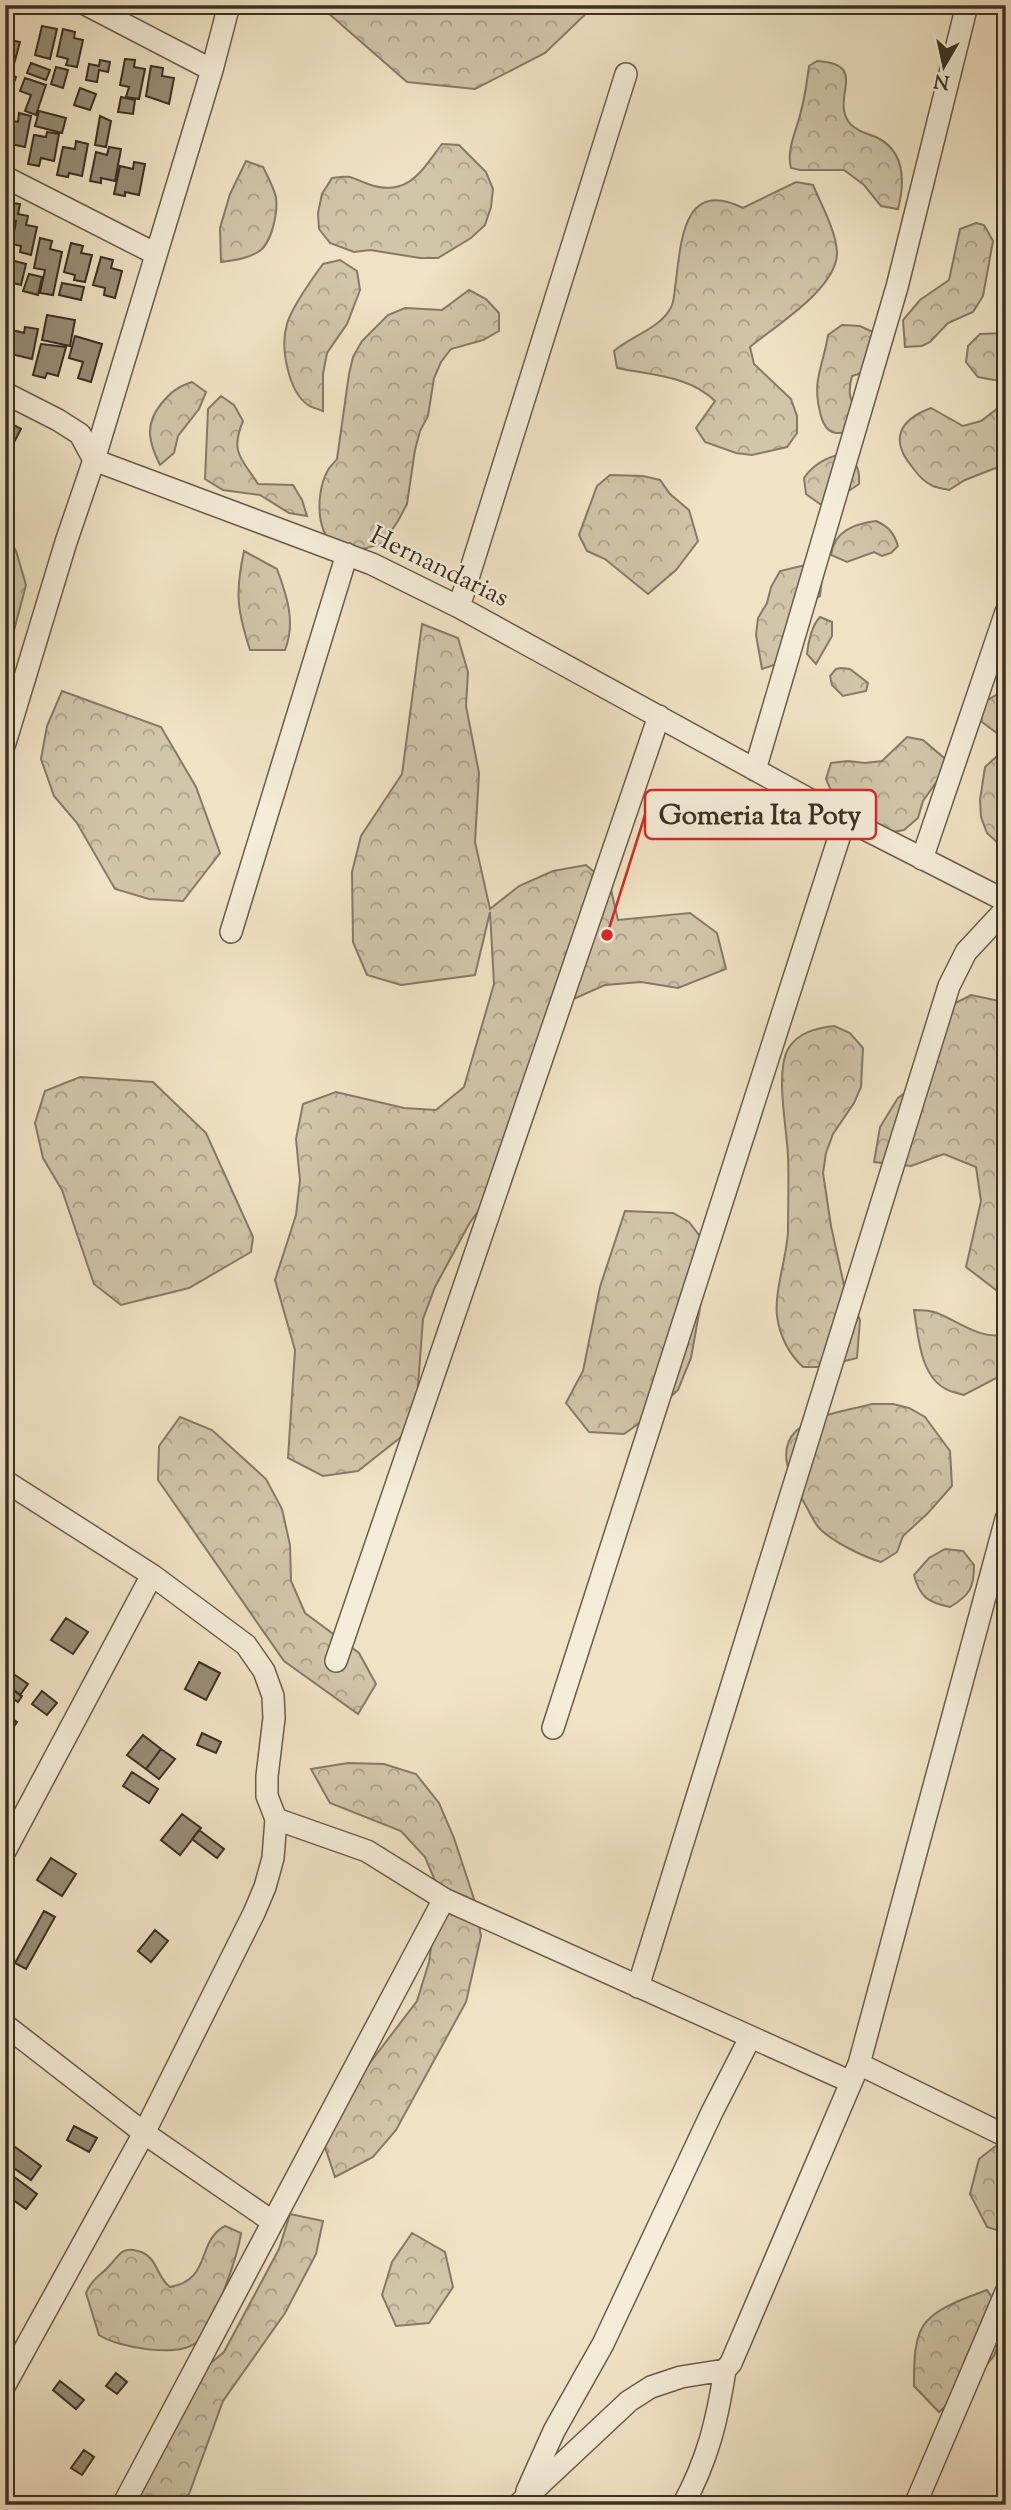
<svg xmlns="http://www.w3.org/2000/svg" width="1011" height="2510" font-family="'Sorts Mill Goudy',serif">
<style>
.forest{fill:url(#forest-crowns);stroke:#867a67;stroke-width:2}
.building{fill:#998d78;stroke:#3b3024;stroke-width:2}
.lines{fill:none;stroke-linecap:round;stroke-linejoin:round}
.minor-casing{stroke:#685d4c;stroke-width:24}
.minor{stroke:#f5edd9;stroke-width:21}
.labels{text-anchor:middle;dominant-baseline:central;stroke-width:5;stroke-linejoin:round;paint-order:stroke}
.street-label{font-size:26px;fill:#3b3024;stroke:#f5edd9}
.leader{fill:none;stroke:#d62828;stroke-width:2.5}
.callout-dot{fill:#d62828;stroke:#f5edd9;stroke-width:2.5}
.callout{fill:#f5edd9;stroke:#d62828;stroke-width:2.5}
.callout-label{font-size:28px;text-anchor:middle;font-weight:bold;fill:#3b3024}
</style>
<defs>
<pattern id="forest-crowns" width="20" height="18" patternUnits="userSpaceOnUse" patternTransform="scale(1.75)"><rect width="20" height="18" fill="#d1c5aa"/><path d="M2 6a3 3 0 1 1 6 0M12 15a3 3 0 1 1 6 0" fill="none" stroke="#aba08a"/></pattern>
</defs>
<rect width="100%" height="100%" fill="#f0e3c5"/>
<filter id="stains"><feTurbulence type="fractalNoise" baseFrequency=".00286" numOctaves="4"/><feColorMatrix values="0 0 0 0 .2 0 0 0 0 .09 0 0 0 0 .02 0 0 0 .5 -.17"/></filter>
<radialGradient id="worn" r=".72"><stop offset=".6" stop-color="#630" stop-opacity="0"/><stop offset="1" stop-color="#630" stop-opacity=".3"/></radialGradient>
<!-- forest -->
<path class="forest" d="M319,5h276l-50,48 -70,36 -68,-7z
M817,61c52,3 15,35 31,60 6,9 18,12 28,16 29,14 29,45 22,72l-17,-3 -17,-21 -20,-15h-44l-9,-2c-5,-19 6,-38 10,-57 4,-14 6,-30 8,-45z
M442,144l17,1 27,27 7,17 -2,18 -6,18 -14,13 -33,20h-18l-50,-8 -16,2 -24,-9 -11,-14 -1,-16 4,-19 10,-16c21,-3 17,-1 36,6 39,14 53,-12 74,-40z
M246,161l17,6c5,10 10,19 13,30 2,15 -4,47 -18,55 -11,7 -24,8 -37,10l-1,-34 10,-34z
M796,182l17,3c8,19 23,46 24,67 1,36 -62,74 -87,95l4,17 37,35 6,17v17l-10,14 -35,8 -16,-2 -31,-11 -9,-14 19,-27c-25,-25 -64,-26 -98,-33l-3,-17c16,-14 46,-23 56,-42 4,-5 4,-14 5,-21 6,-42 6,-111 68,-80z
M976,223l8,2 9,16 -10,55 -10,16 -25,11 -18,19 -8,4 -17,1 -2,-27 17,-20 29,-20 11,-51z
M340,260l17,11 3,19 -13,34 -20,29 -4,21v37c-4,-2 -11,-3 -15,-6 -20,-14 -28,-58 -21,-81 4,-15 26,-47 36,-60z
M469,290l17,9 13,14v18l-16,9 -32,9 -10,13 -7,16 -6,38 -8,15 -5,19 -8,54 -9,17 -16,23c-10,2 -23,7 -33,6 -35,-2 -34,-56 -22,-78 2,-5 7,-9 10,-13l12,-85 4,-17 9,-16 26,-26 17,-7 37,2z
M842,325l18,1 17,8v34l-25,8c-5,18 -2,26 9,41l-2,11c-19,7 -32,10 -38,-12 -10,-36 2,-48 7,-81z
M1006,333v46l-12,1 -16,-3 -12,-15 2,-16 12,-12z
M192,382l14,10 -7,17 -21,27 -4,17 -14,12c-11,-22 -16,-40 1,-61 10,-12 16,-17 31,-22z
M221,396l13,9 9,16c-13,31 -2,37 15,63l35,1 9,15 5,16 -18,-3 -29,-18 -37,-5 -18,-11 3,-70z
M1006,402v62l-41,16 -16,10c-4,-1 -11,-2 -16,-4 -7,-3 -15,-11 -20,-18 -24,-28 -14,-48 18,-60l32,18 18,-5z
M842,454c14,5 18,15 17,30l-30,20h-9l-14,-10 -2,-16c9,-13 23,-21 38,-24z
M610,475l33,1 17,4 10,14 19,16 9,31 -22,29 -28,24 -43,-35 -18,-8 -8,-16 18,-49z
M876,521c12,5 18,12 22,25l-7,7 -9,3 -8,-4 -27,10 -16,-7c3,-24 23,-31 45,-34z
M5,533l11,18 10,34 -21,79z
M244,551l33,18c10,27 19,53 8,81h-35c-13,-40 -15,-57 -6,-99z
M814,563l8,15 -2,18 -15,10 -25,57 -18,6 -6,-34 2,-17 9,-15 4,-16 9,-16z
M820,617l12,5v14l-16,28 -9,-10c1,-11 5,-29 13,-37z
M422,624l36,14 10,34 -2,34 13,67 -4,69 15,67 29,-23 34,-15 33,-6 24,20 8,35 72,-7 27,20 9,36 -48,19 -37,-6 -36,3 -34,15 -58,163 -44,61 -34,63 -12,32 -8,107 -57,45 -35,5 -35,-18 7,-108 -20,-70 21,-65 4,-35 -4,-41 7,-35 33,-12 68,16 32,2 28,-23 30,-103 -4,-72 -15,63 -74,10 -34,-10 -14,-33 -1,-70 9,-36 41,-62z
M841,668l9,1 18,14 -2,8 -23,5 -11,-11 -2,-9 6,-7z
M62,691l99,36 35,60 24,66 -37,48 -34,-2 -34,-10 -38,-66 -23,-27 -13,-37 6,-33z
M996,695l10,3v42l-24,-18 -3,-17z
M907,737l16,3 27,23 -27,38 -5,17 -14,12 -17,3 -47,-21 -14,-33 5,-16 17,-2 17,2 17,-2z
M1006,748v90l-5,8 -14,-13 -6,-16 -1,-17 5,-33z
M971,995l33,7 2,-2v292l-10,-2 -30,-23 15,-66 -5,-34 -32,-13 -33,12 -37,-4 6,-35 18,-29 28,-21 14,-66z
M834,1026l16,7 13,15 -2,39 -7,16 -21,31 -7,19 -3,20 8,53 13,59 16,35 -3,38 -35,9h-19c-15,-14 -23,-30 -26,-51 -3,-24 10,-59 11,-85 0,-25 1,-50 0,-75 -1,-27 -13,-84 0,-107 10,-17 29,-21 46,-23z
M80,1077l73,5 53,51 47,104 -2,15 -62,36 -68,17 -27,-21 -32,-94 -19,-32 -8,-35 10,-32z
M625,1211l48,2 16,9 24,31 -7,21 -15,84 -13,32 -27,25 -27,19 -35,-2 -23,-29 17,-32 17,-84z
M914,1310c7,0 16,0 23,3 21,8 44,28 69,21v39l-42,22c-5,-2 -11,-2 -16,-5 -28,-12 -30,-55 -34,-80z
M872,1404h21l16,4 16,9 25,34 2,35 -24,27 -25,23 -6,16 -16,10c-17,-5 -48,-20 -61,-33 -6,-6 -10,-16 -14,-23 -12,-22 -32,-53 -10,-75 15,-16 55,-21 76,-27z
M180,1417l32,13 54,49 16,30 8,36 1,36 14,32 54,40 17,31 -18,30 -74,-53 -126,-181 1,-34z
M945,1549l18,2 11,14c0,23 -4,30 -24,42 -23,-5 -30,-10 -36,-32l15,-17z
M348,1763l36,1 32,10 23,29 15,35 21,64 6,34 -15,66 -70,128 -23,27 -38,20 -11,-33 10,-34 83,-109 12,-39 10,-72 -14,-33 -24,-26 -71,-28 -19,-34z
M1006,2138v95l-19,-6 -17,-33 9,-35z
M290,2214l33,7 -7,33 -31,59 -62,88 -38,104h-57l43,-109 53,-44 55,-103z
M225,2226l16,7c-3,22 -28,95 -44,109 -19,16 -78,6 -98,-7l-13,-42c7,-16 15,-17 25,-29 9,-11 12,-17 27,-13 20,5 18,26 32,36 42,-7 26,-46 55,-61z
M412,2233l33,19 8,35 -24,36 -33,3 -14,-31 10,-33z
M987,2290l19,28v7l-12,31 -24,28 -31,28 -25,-26c0,-18 -1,-51 13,-65 13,-15 42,-24 60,-31z"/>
<!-- building -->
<path class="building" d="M42,26l15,3 -7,30 -15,-4z
M63,29l12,3 -1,6 9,2 -6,27 -11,-2 2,-6 -11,-3z
M5,39l15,3 -6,22 -9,-2z
M125,59l10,1 -1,7 11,2 -6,30 -13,-2 3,-10 -9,-2z
M100,60l10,2 -2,10 -9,-2 -2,12 -11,-2 3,-16 10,2z
M31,63l19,7 -4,10 -19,-7z
M151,66l12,2 -1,8 12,2 -5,26 -23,-8z
M56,67l12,3 -5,18 -12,-4z
M9,74l7,3 -8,22 -3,-1v-13z
M25,78l21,7 -10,30 -11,-4 6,-16 -11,-4z
M80,88l16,6 -6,16 -16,-5z
M121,97l14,3 -2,14 -15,-2z
M39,111l27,7 -4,15 -27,-7z
M19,113l12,3 -6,31 -14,-3v3l-6,-1v-27l13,3z
M100,116l11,5 -5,26 -11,-2z
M47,132l12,2 -5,27 -13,-3 -2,8 -11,-2 6,-29 12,2z
M76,141l12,3 -6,32 -13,-3 -1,4 -11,-2 6,-28 12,2z
M109,147l12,2 -6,32 -14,-3v5l-11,-2 6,-29 11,3z
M134,162l11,2 -6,31 -14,-3v4l-11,-2 6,-28 13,3z
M13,203l7,1 -2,10 10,2 -2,9 11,2 -6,28 -11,-3 1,-6 -9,-2 4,-23 -7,-2z
M40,238l12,3 -2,8 12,3 -9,43 -13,-2 5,-23 -11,-2z
M71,243l12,3 -2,7 11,2 -7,27 -11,-2 1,-5 -11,-3z
M101,257l12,3 -2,8 11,3 -7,27 -11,-3 1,-7 -12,-3z
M7,259l19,5 -5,21 -16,-4z
M29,274l13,3 -4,18 -15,-4z
M62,283l22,4 -3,13 -22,-5z
M47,315l28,5 -5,26 -28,-6z
M25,327l13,2 -6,30 -25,-6 5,-23 12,3z
M75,336l27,8 -11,38 -13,-4 5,-16 -14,-4z
M41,344l25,3 -8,29 -11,-3 -2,5 -12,-3z
M5,420l16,9 -12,23 -4,-2z
M66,1618l22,14 -15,22 -22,-14z
M199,1662l21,11 -14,27 -21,-11z
M5,1668l23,16 -8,11 -15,-11z
M5,1684l17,12 -4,6 -13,-9z
M42,1691l15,12 -10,12 -15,-11z
M5,1714l12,8 -12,18z
M202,1733l19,9 -5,11 -19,-8z
M143,1735l18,14 -15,20 -19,-14z
M161,1749l14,10 -16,20 -13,-10z
M132,1772l26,17 -9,14 -26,-17z
M182,1814l19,14 -21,27 -19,-15z
M199,1830l25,19 -7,9 -25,-19z
M51,1858l25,16 -14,22 -25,-16z
M44,1911l11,6 -29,52 -11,-6z
M155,1930l13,11 -17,21 -13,-11z
M74,2126l23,12 -8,14 -22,-12z
M11,2144l30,22 -10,14 -26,-18v-10z
M5,2170l32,24 -11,15 -21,-15z
M116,2373l11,9 -10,12 -11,-8z
M60,2381l24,19 -8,9 -23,-19z
M84,2450l10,7 -12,18 -11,-7z"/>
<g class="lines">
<!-- minor casing -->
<g class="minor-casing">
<path id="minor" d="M87,5l125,65
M5,177l151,77
M5,393l53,27 22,14 14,26
M94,460l118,-390 17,-65
M459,607l167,-533
M5,743l61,-201 28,-82 278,104 87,43 386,212 161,82
M755,770l142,-483 70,-282
M922,859l84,-247
M231,932l116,-378
M5,1481l147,94 94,70 18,26 9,25 1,22 -7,58v20l9,23 -3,39 -8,29 -11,26 -110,220 -139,252
M336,1661l323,-945
M553,1728l292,-909
M276,1819l91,32 77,48 407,183
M5,1851l147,-276
M638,1987l311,-1001 17,-34 40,-43
M5,2025l139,108 129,89
M859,2064l147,72
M527,2491l27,-60 49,-87 109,-232 38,-74
M123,2505l321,-606
M518,2505l111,-104 22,-14 30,-10 44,-7 6,-7 128,-299 147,-545
M683,2505c25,-46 34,-84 42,-135
M915,2505l91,-213"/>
</g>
<!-- minor -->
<use href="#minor" class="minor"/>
</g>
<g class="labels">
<!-- street labels -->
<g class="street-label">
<text transform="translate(439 568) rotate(26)">Hernandarias</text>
</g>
</g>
<!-- callouts -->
<path class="leader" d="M607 935L645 815"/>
<circle class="callout-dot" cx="607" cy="935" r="7"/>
<rect class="callout" x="645" y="790" width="231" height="49" rx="7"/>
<g class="callout-label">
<text x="760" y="824">Gomeria Ita Poty</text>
</g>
<!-- margin -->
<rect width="1011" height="2510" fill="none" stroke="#f0e3c5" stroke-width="28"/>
<rect x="7" y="7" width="997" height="2496" fill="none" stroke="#3b3024" stroke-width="3.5"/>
<rect x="14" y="14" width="983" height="2482" fill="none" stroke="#3b3024" stroke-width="2"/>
<!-- north arrow -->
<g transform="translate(944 66) rotate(189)" stroke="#f5edd9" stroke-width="5" paint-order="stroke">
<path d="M0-5L12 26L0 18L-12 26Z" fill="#3b3024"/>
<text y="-10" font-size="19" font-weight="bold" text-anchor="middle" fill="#3b3024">N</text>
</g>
<rect width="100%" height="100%" filter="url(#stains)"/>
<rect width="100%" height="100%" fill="url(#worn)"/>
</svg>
